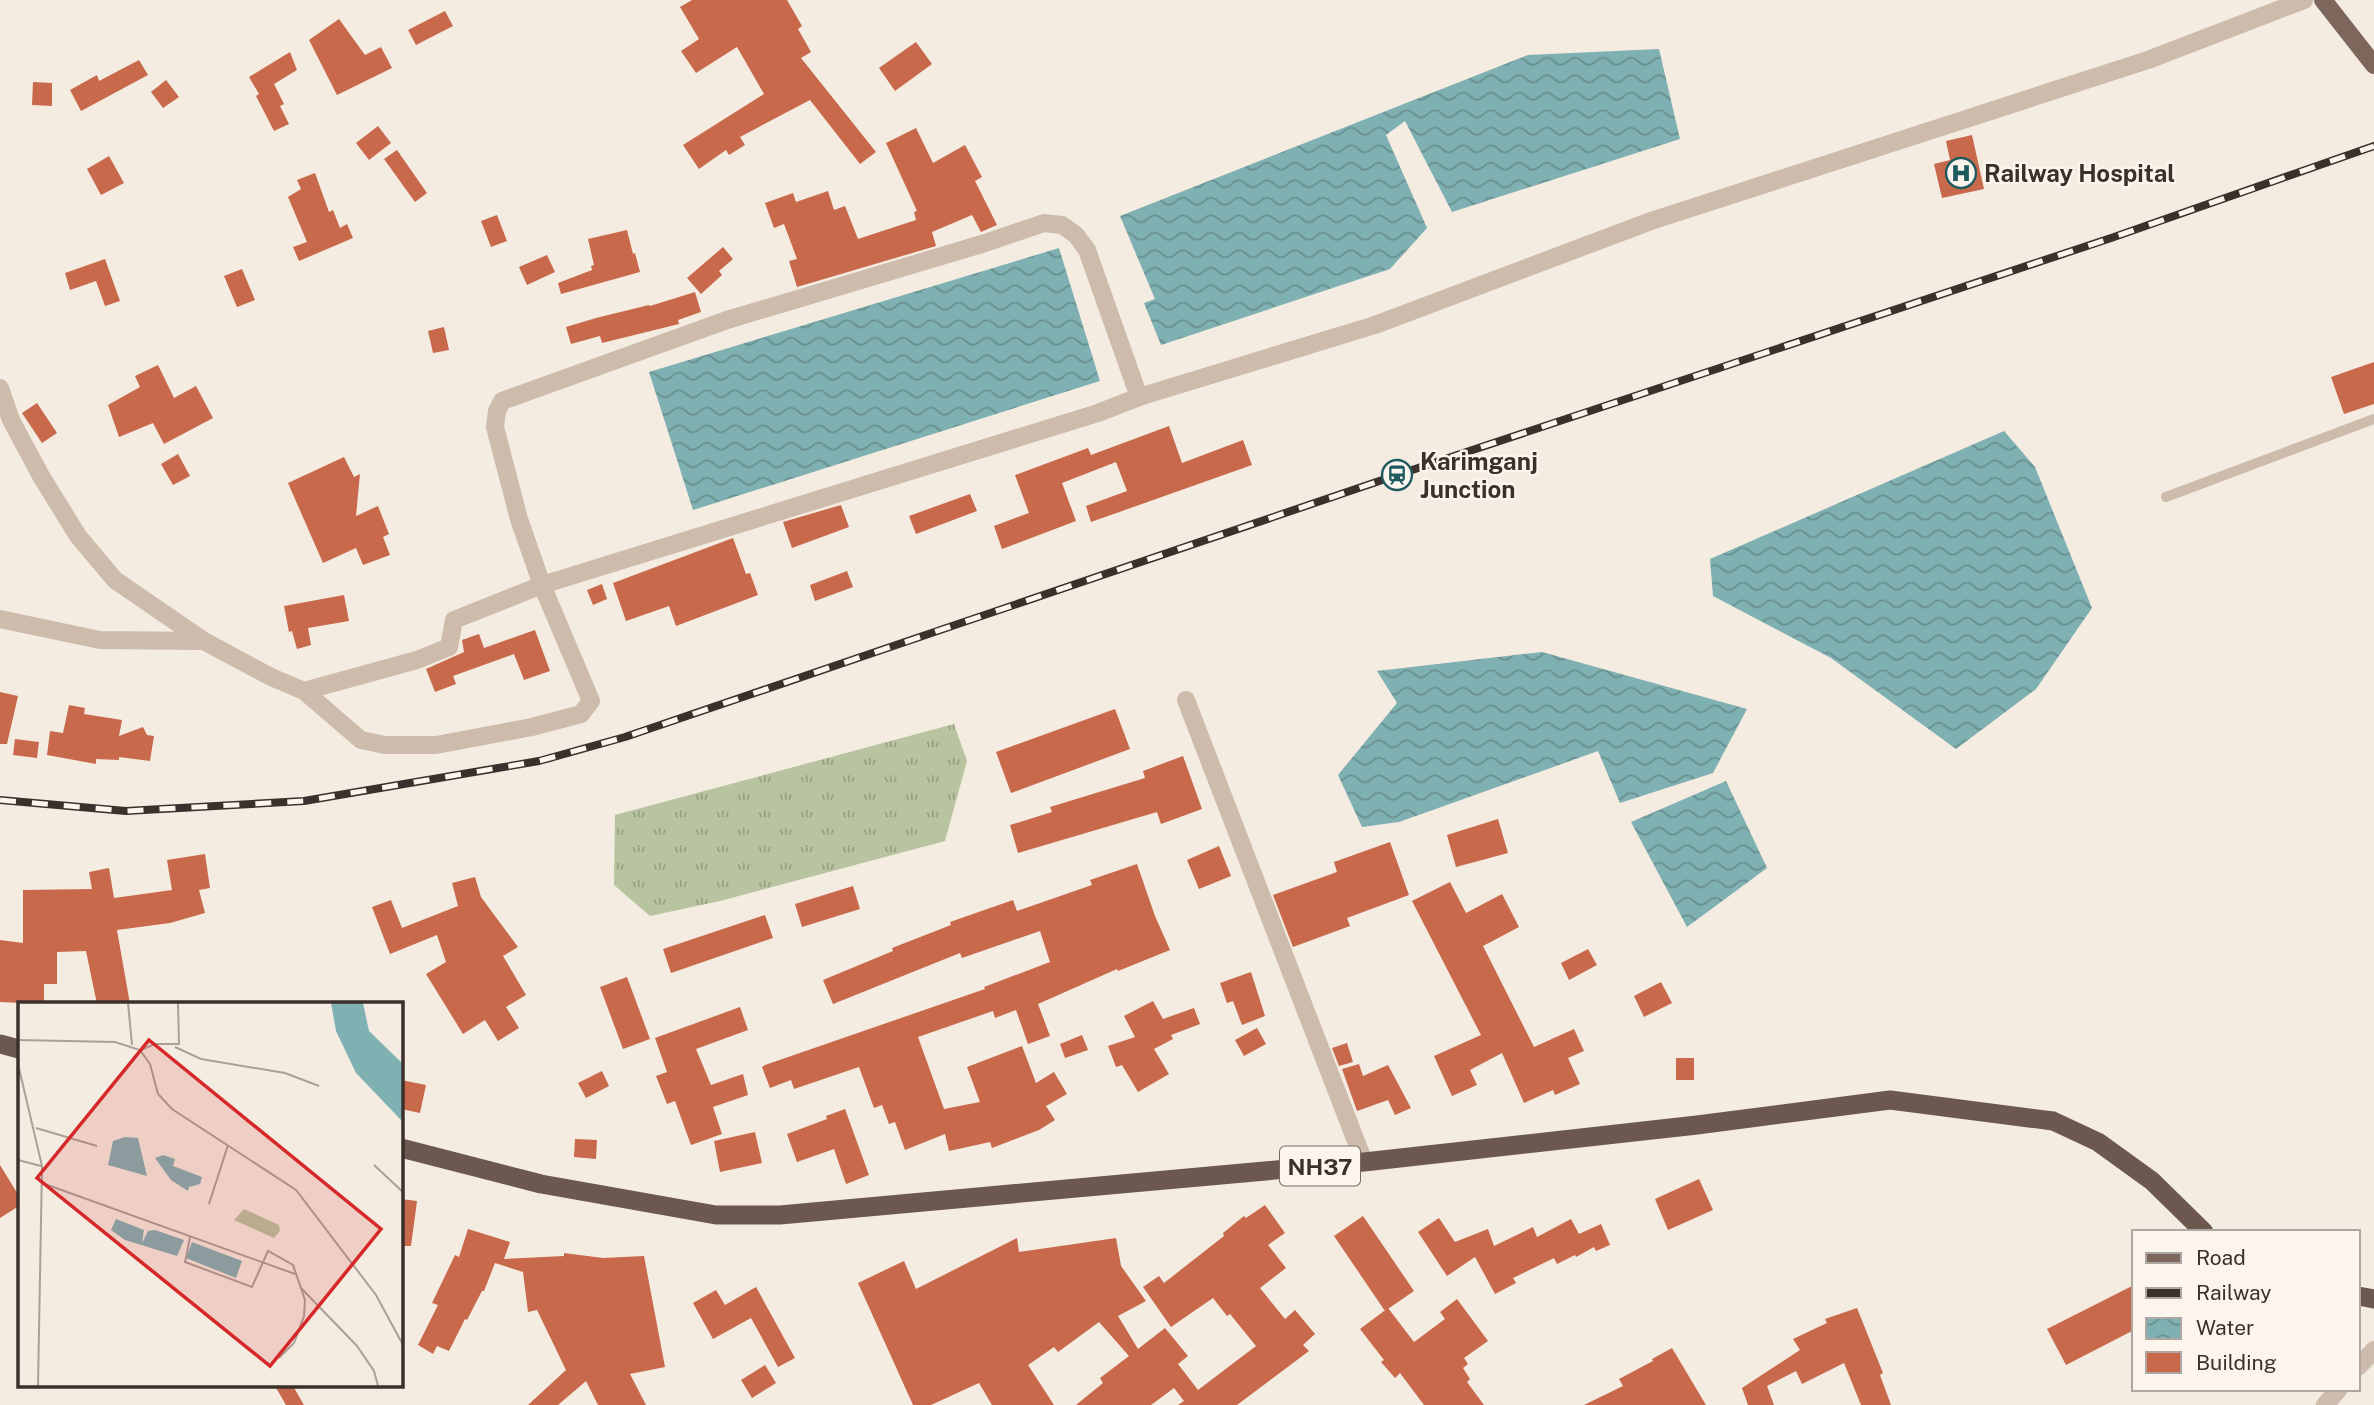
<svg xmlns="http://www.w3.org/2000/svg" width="2374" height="1405" font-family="'Public Sans',sans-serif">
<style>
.grass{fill:url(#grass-tufts)}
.water{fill:url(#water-waves)}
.building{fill:#c8694b}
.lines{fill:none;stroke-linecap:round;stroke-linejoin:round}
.service{stroke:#cdbbac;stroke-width:10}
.minor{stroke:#cdbbac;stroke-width:18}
.tertiary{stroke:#cdbbac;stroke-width:18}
.primary{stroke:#7d675c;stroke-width:18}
.trunk{stroke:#6c584f;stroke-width:19}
.rail-casing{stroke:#3b302b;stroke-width:8}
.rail{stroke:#fbf5ee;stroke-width:5;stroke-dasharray:16;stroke-linecap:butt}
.labels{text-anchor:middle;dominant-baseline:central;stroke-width:5;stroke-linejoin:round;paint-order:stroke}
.shield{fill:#fbf5ee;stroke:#756b66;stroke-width:2}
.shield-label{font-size:23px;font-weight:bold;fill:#3b302b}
.poi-label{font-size:24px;font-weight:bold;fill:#3b302b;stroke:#fbf5ee;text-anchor:start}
.inset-road{fill:none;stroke:#aaa098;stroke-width:2}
.view{fill:#d62828;fill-opacity:0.15;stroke:#d62828;stroke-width:3.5}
.inset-edge{fill:none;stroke:#3b302b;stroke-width:3.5}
</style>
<defs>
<pattern id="grass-tufts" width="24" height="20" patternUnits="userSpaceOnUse" patternTransform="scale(1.75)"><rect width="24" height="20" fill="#b8c4a0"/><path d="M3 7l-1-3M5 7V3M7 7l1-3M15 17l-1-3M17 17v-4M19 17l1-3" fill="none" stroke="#97a083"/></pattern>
<pattern id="water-waves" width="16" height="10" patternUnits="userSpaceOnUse" patternTransform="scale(1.75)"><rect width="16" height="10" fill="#7fb0b2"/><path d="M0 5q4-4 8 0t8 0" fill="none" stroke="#699091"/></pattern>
</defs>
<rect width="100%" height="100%" fill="#f4ebe1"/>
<!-- grass -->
<path class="grass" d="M954,724l13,37 -22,80 -225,60 -70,15 -36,-31 1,-70z"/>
<!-- water -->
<path class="water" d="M1659,49l21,90 -228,73 -47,-91 -19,14 41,93 -37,41 -229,76 -17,-42 11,-4 -35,-83 408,-161z
M1059,248l41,133 -407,129 -44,-138z
M2004,431l31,36 57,141 -56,81 -80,60 -125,-91 -118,-62 -3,-37z
M1542,652l205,57 -34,64 -93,30 -22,-52 -199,71 -37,5 -24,-52 59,-72 -20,-32z
M1726,781l41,87 -80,59 -56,-105z"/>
<!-- building -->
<path class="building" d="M692,0h95l15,26 -4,3 13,23 -10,6 75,94 -16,12 -50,-64 -70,37 5,8 -16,10 -3,-5 -27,19 -16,-24 81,-51 -27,-47 -41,26 -15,-22 18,-12 -19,-32z
M445,11l8,15 -37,19 -8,-15z
M339,19l26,36 16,-8 11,21 -55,27 -28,-55z
M916,42l16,22 -37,27 -16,-23z
M290,52l7,18 -23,14 10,20 -4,2 9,18 -15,7 -18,-35 3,-2 -10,-17z
M139,60l9,15 -67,36 -11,-21 27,-15 2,6z
M166,80l13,17 -16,11 -12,-16z
M33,82l19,1v23l-20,-1z
M378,126l13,17 -22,17 -13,-17z
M916,128l17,35 32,-18 17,32 -7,4 22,44 -16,7 -9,-17 -40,17 4,14 -139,41 -8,-26 8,-2 -13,-35 -10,4 -9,-25 28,-10 3,9 32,-11 6,19 11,-4 13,33 58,-19 -2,-8 3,-1 -31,-68z
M1972,135l12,54 -42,9 -8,-34 16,-4 -4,-19z
M397,150l30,43 -12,9 -31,-43z
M109,156l15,27 -23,12 -14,-26z
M315,173l14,39 4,-2 7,18 7,-4 6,14 -54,23 -6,-14 14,-5 -19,-45 13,-8 -4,-9z
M497,215l10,26 -16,6 -10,-26z
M627,230l6,24 2,-1 5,19 -79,22 -3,-11 34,-13 -1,-4 3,-1 -6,-26z
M723,247l10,12 -14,12 3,4 -21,19 -14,-16z
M547,255l8,17 -28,13 -8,-18z
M105,259l15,42 -15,5 -9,-25 -26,9 -5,-17z
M242,269l13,31 -18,7 -13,-31z
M695,292l6,20 -23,8 1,4 -77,19 -2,-7 -29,8 -5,-17 30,-9 53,-13 1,1z
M444,327l5,23 -16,3 -5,-22z
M2374,362v42l-30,10 -13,-37z
M158,365l16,33 22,-12 17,32 -49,26 -11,-21 -34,14 -11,-32 32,-18 -5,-11z
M37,403l20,30 -15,10 -20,-30z
M1169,426l13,37 61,-23 9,25 -161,57 -5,-16 41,-15 -11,-29 -54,21 14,38 -74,28 -8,-23 35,-13 -14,-38 73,-27 3,7z
M178,454l12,22 -17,9 -12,-21z
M344,457l10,20 6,-3 -4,42 22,-10 11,28 -6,3 7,18 -27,10 -7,-17 -33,15 -35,-80z
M970,494l7,17 -61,23 -7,-18z
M841,505l8,22 -57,21 -9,-26z
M733,538l13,36 4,-1 8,22 -82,31 -7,-20 -43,15 -13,-38z
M847,571l6,16 -38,14 -5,-16z
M602,584l5,15 -14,6 -6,-15z
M344,595l5,26 -41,7 3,17 -14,4 -5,-18 -3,1 -5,-26z
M535,630l15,41 -26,9 -10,-26 -61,22 3,8 -21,8 -9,-23 38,-17 -2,-12 17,-6 5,14z
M0,692l18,4 -11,48h-7z
M69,705l16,3 -1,6 38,6 -3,16 24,-9 4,8 7,1 -4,25 -31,-4v3l-23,-1v5l-49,-9 3,-24 13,2z
M1115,709l15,40 -119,44 -15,-41z
M15,739l24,3 -2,16 -24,-3z
M1183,756l19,53 -41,15 -4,-12 -139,41 -8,-28 42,-13 -2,-5 95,-29 -2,-7z
M1498,819l10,34 -52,14 -9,-32z
M1390,842l19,53 -62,23 3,8 -57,21 -20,-52 64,-23 -3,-10z
M1219,846l12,30 -32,13 -12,-29z
M205,854l5,34 -11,2 6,23 -35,10 -53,7 13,74h-33l-11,-53 -29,1v32h-13v20l-44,-2v-62l23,3v-53l69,-1 -3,-17 20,-4 5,30 58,-8 -5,-30z
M1137,864l18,52 15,34 -52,21 -1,-2 -79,35 12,32 -22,8 -12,-34 -21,8 -2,-7 -75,26 26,72 36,-7 -13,-35 55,-21 14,37 18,-11 13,22 -21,12 9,14 -16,10 -47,18 -2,-6 -41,9 -4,-17 -40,16 -10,-28 -6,2 -7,-19 -8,3 -15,-41 -65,22 -3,-9 -21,8 -8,-21 3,-2 220,-76 -1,-2 66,-25 -10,-31 -78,27 -2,-5 -127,51 -10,-24 70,-29 -1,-3 59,-23 -1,-3 63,-22 4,11 75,-26 -2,-5z
M475,877l6,20 37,50 -15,9 23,39 -20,12 13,21 -21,13 -13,-21 -22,14 -37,-60 20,-12 -9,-27 -47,19 -18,-47 19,-7 11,28 56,-22 -6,-23z
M1450,882l16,31 36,-19 17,33 -36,19 51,101 40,-18 10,22 -16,7 12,26 -25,11 -2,-5 -29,13 -22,-50 -32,17 7,15 -25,11 -18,-40 47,-21 -69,-134z
M853,886l7,23 -58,18 -7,-23z
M765,915l8,23 -102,35 -8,-24z
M1588,949l9,16 -28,15 -8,-17z
M1251,972l14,44 -23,9 -9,-24 -6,2 -7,-20z
M627,977l23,62 -27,10 -23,-62z
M1661,982l11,21 -28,14 -10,-21z
M1153,1001l10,18 31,-11 6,16 -29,11 2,4 -19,10 15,25 -31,18 -16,-27 -6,2 -8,-21 27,-9 -11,-21z
M740,1007l8,23 -52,19 15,36 32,-11 5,21 -35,12 9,27 -31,11 -16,-44 -8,3 -11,-28 11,-4 -12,-34z
M1257,1028l9,16 -22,12 -9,-16z
M1082,1035l6,15 -23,8 -5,-14z
M1347,1043l6,19 -14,4 -7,-18z
M1676,1058h18v22h-18z
M1359,1064l4,12 25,-11 23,43 -16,7 -7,-15 -31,11 -15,-42z
M602,1071l7,15 -23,12 -8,-15z
M401,1080l25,5 -6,28 -19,-4z
M845,1109l24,66 -23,9 -12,-35 -37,13 -10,-28 40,-15 -1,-3z
M755,1132l7,31 -42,9 -6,-31z
M575,1139l22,1 -1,19 -22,-2z
M0,1165l19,31v10l-19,12z
M1699,1179l14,31 -45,20 -13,-31z
M401,1199l16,2 -6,45h-10z
M1265,1205l20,28 -17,12 18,23 -26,20 25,31 10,-9 20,24 -12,11 6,6 -72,54h-59l6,-4 -10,-13 -23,17h-75l27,-22 -3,-5 29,-22 -30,-34 -41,30 -4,-5 -26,18 26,40h-62l-13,-22 -48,22h-18l-55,-122 46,-22 12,28 101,-51 2,14 97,-14 5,28 25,35 -28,15 20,33 27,-21 23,28 -10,8 20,26 58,-44 -26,-32 -3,2 -14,-18 -42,29 -28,-40 16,-11 5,7 60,-47 -1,-3 21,-17 2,2z
M1363,1216l51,75 -29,20 -51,-75z
M1439,1218l16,24 33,-13 6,17 39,-19 4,10 34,-18 8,15 22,-10 9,21 -14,6 -2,-4 -18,10 -1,-2 -18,9 -3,-6 -41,20 3,5 -21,11 -20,-37 -28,19 -29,-44z
M468,1229l42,13 -6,17 60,-3v-3l39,5 41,-2 21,111 -35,7 16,31h-48l-12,-24 -28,24h-30l38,-35 -29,-60 -9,2 -5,-40 -28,-9 -11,28h-2l-15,29 -2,-1 -16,32 -12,-5 -4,8 -15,-9 20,-40 -6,-2 23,-48 4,2z
M2134,1285v45l-68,35 -19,-36z
M756,1287l39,71 -17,9 -27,-49 -38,21 -20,-36 23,-13 9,15z
M1457,1299l31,42 -24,17 4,6 -5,4 7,11 -3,3 17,23h-60l-24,-32 -5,5 -14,-16 3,-2 -24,-31 28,-21 26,34 31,-23 -5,-7z
M1857,1308l26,65 -3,2 11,30h-30l-17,-42 -42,21 -6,-13 -29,15 7,19h-26l-6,-17 58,-38 -7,-11 34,-16 -2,-4z
M1672,1348l34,57h-122l39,-19 -4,-7 34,-18 -1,-2z
M765,1365l11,18 -24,15 -11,-18z
M275,1386h18l11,19h-18z"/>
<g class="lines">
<!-- service -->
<path class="service" d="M2166,497l208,-78"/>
<!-- minor -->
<path class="minor" d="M0,388l11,32 30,56 37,60 37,44 89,61 67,36 33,14 57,49 24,5h51l96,-18 49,-13 10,-13 -49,-116 -23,-66 -24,-92 2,-16 5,-10 225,-81 255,-76 62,-21 18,2 14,10 11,15 52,147 -41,16 -556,172 -88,35 -5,27 -32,13 -113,31
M0,619l100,21 104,1
M1186,700l178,462"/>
<!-- tertiary -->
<path class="tertiary" d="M1139,397l236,-72 276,-104 497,-161 156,-60
M2358,1367l16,-17
M2325,1405l14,-16"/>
<!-- primary -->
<path class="primary" d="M2323,0l51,65"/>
<!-- trunk -->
<path class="trunk" d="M0,1044l19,5
M401,1148l140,36 175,31h64l584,-53 333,-37 193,-25 163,21 45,21 54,39 52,51
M2358,1296l16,3"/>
<!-- rail casing -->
<g class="rail-casing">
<path id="rail" d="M0,800l126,11 178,-10 235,-40 86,-24 772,-262 717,-238 260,-91"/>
</g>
<!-- rail -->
<use href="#rail" class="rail"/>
</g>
<!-- icons -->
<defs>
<g id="hospital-ring" transform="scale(1.575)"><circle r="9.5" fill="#fbf5ee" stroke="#1f5a5e" stroke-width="1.5"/><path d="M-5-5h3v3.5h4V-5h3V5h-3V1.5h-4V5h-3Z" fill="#1f5a5e"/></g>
<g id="station-ring" transform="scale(1.575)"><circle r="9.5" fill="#fbf5ee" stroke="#1f5a5e" stroke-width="1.5"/><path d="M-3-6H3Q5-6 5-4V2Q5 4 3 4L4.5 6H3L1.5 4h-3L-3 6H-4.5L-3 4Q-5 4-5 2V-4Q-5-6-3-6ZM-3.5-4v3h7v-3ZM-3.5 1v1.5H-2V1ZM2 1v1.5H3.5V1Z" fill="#1f5a5e"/></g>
</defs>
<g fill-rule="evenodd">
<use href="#hospital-ring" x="1961" y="173"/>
<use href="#station-ring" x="1397" y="475"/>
</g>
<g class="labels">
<!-- shield labels -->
<rect class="shield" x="1280" y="1146.5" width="80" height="39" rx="5"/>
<g class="shield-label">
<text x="1320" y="1166">NH37</text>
</g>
<!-- poi labels -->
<g class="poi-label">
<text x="1984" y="173">Railway Hospital</text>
<text x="1420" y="461">Karimganj<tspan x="1420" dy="28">Junction</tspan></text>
</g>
</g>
<!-- overview -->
<g transform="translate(18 1002)">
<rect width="385" height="385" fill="#f4ebe1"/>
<path d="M226,207l35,16 1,6 -6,7 -40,-18z" fill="#b8c4a0"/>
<path d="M313,1h32l6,28 34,33v58l-47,-49 -20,-42zM107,135l13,1 9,38 -39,-11 5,-24zM145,153l12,4 -2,7 29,11 -2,7 -11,3 -1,4 -17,-11 -16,-22zM98,217l28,11 -2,13 6,-12 7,-1 29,10 -7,16 -52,-16 -14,-10zM174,240l50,19 -6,17 -50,-20z" fill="#7fb0b2"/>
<path class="inset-road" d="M110,1l4,42M0,38l97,2 25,8 10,14 8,30 14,15 124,81 80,105 27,50M157,45l26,12 84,14 34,13M123,48l14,-6h24l-1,-41M0,62l24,102 -4,220M18,126l61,18M0,158l23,6M356,163l29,27M24,181l253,91M191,202l19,-59M172,235l-5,25 67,25 16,-36 25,14 12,35 -1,16 -10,27 -15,15M283,286l56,58 17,25 4,15"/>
<path class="view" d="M131,38l232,189 -111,137 -233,-188z"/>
<rect width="385" height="385" class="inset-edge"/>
</g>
<!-- legend -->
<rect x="2132" y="1230" width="228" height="161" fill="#fbf5ee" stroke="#aea6a0" stroke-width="2"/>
<rect x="2146" y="1253" width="35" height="10" fill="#7d675c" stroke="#aea6a0" stroke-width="2"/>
<text x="2196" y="1265" font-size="21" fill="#3b302b">Road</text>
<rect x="2146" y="1288" width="35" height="10" fill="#3b302b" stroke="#aea6a0" stroke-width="2"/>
<text x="2196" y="1300" font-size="21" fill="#3b302b">Railway</text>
<rect x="2146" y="1318" width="35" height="21" fill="url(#water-waves)" stroke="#aea6a0" stroke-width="2"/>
<text x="2196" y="1335" font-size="21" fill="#3b302b">Water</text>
<rect x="2146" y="1352" width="35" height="21" fill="#c8694b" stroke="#aea6a0" stroke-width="2"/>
<text x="2196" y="1370" font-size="21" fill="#3b302b">Building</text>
</svg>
